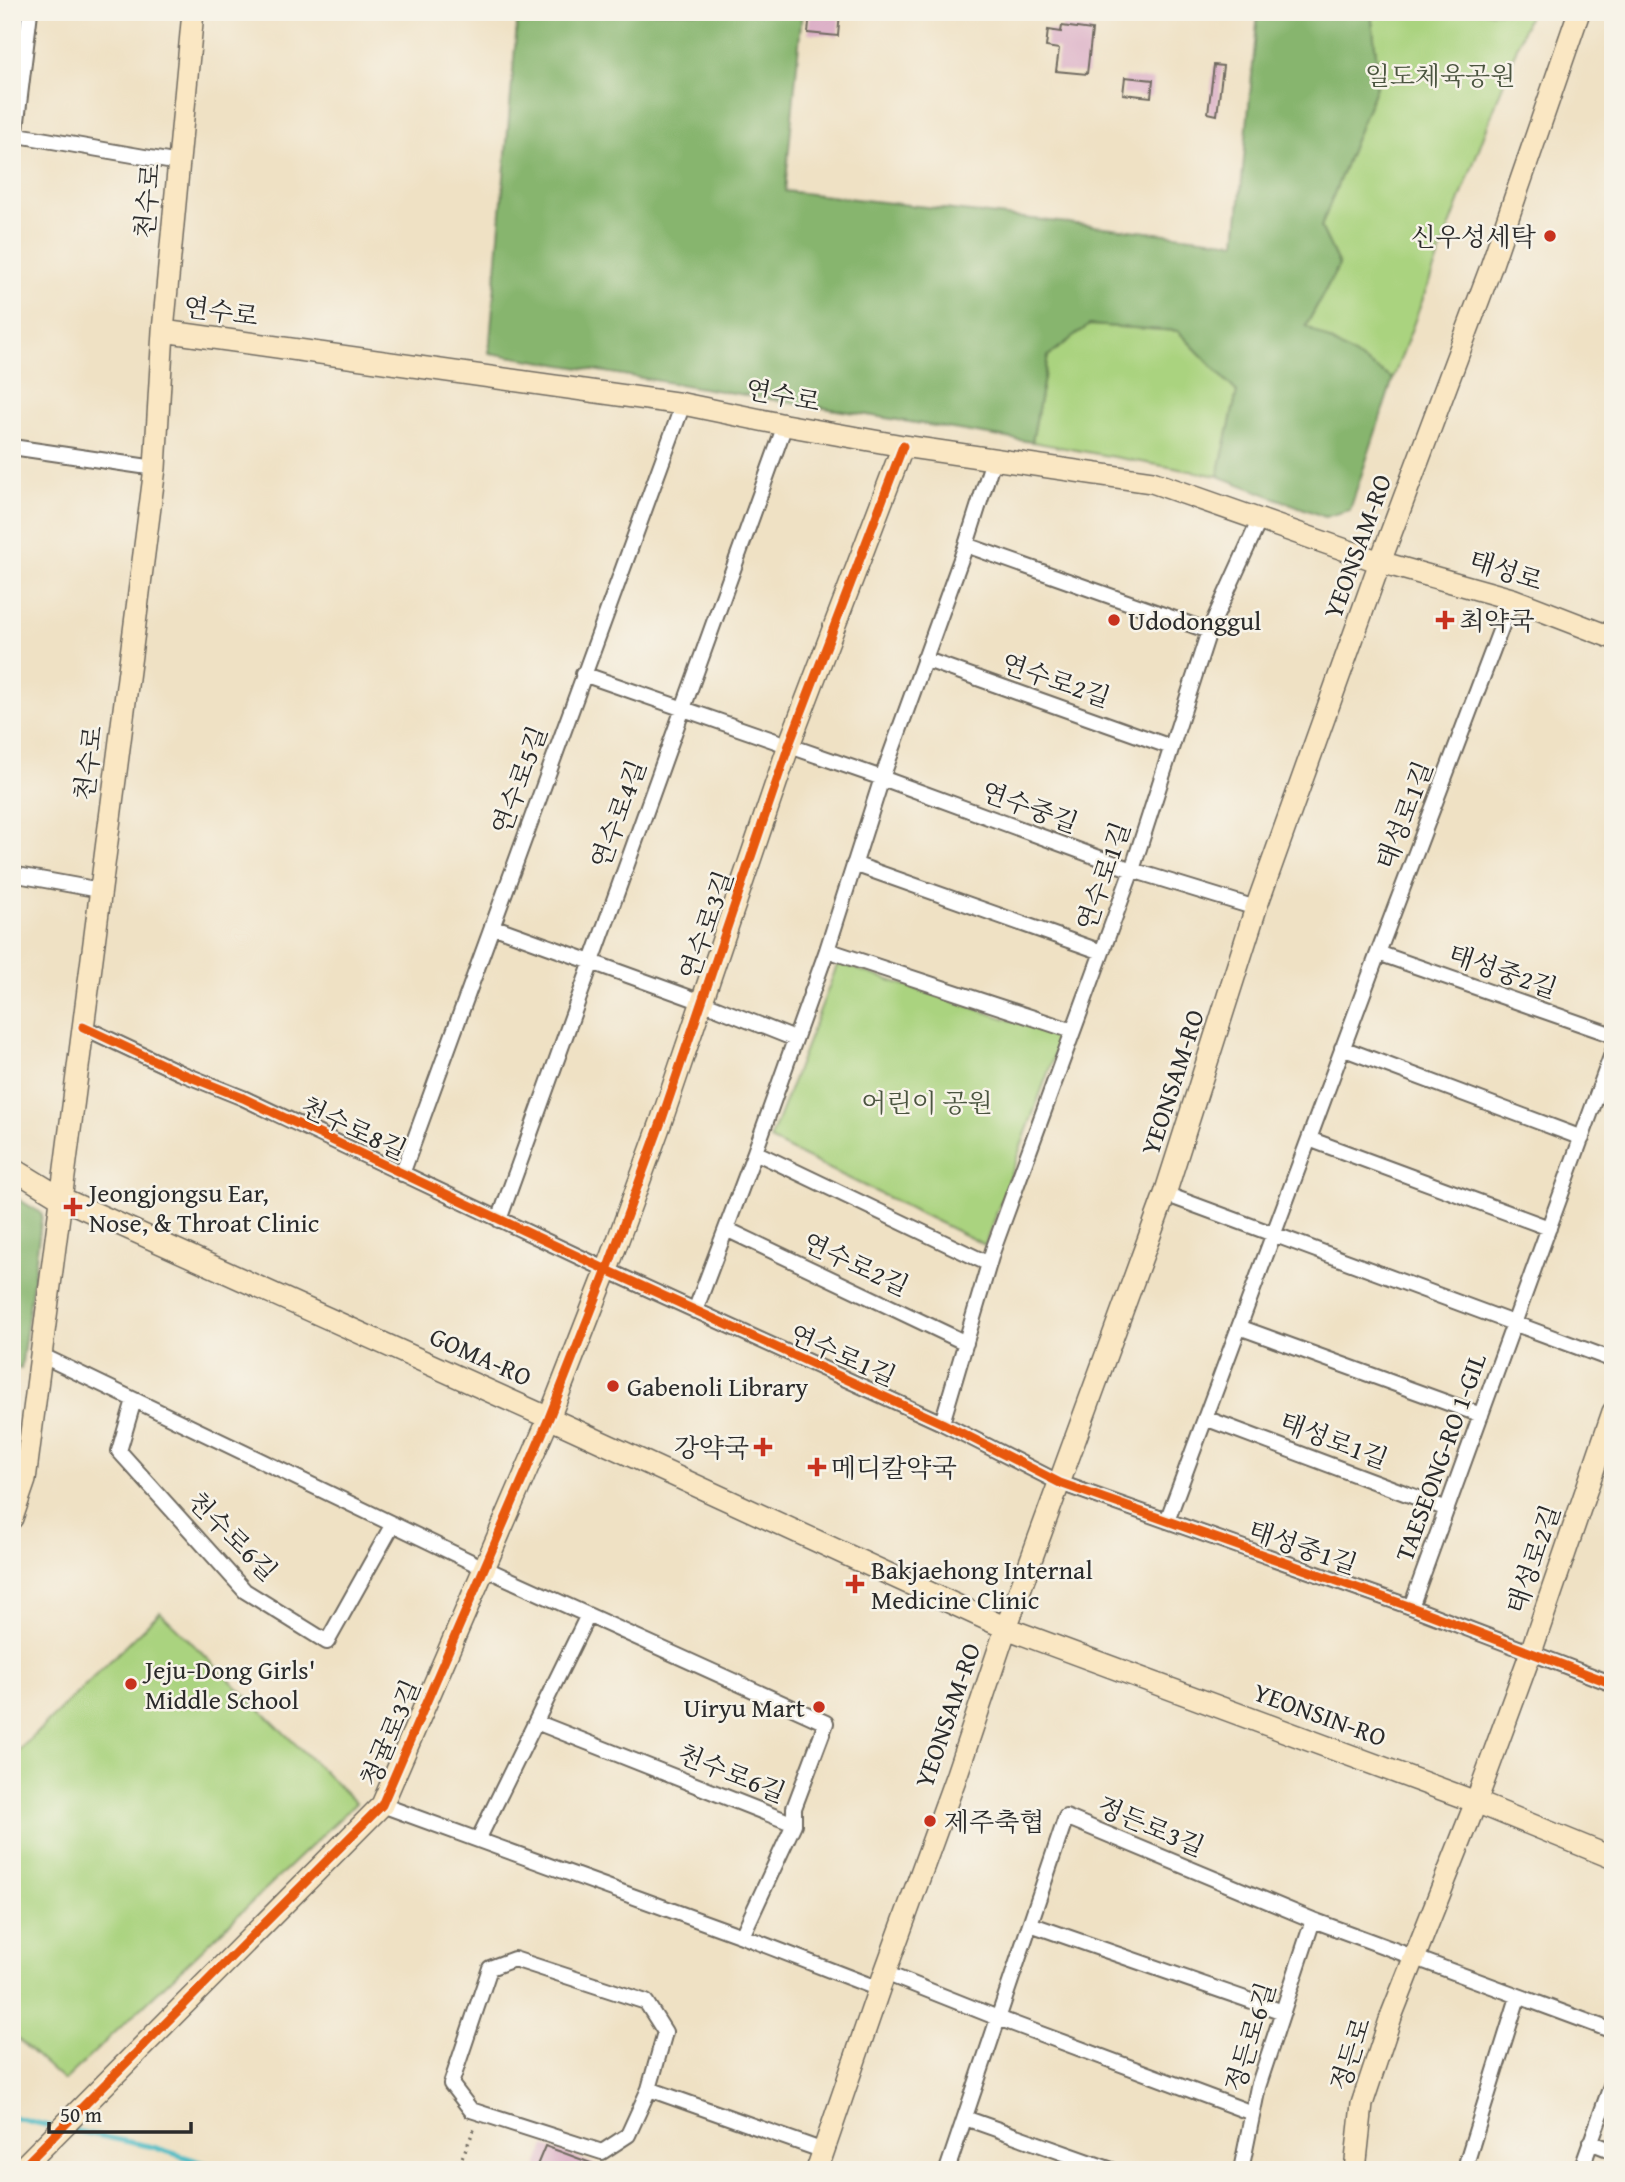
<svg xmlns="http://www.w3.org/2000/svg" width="1625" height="2182" font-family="'Gentium Book Plus','Noto Serif KR',serif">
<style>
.green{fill:#aad37f;stroke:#6a7f55;stroke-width:2}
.forest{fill:#87b56e;stroke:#59704c;stroke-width:2}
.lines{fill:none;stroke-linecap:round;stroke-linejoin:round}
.stream{stroke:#4dbcc5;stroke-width:5}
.building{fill:#dbaec6}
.street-casing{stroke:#706b61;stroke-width:18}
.secondary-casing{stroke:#706b61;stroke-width:24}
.path{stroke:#706b61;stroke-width:3.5;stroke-dasharray:2 5;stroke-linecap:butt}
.street{stroke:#fff;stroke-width:14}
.secondary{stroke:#fae7c3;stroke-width:21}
.cycleway-casing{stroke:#f7f3e8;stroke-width:13}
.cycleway{stroke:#e8590c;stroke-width:9}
.poi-dot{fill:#c8321e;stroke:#f7f3e8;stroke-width:2.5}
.labels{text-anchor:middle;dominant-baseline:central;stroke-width:5;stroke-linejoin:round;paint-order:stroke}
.park-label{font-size:26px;fill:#4b5540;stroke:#f7f3e8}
.street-label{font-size:26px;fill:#2b2b2b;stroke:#f7f3e8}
.poi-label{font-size:26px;fill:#2b2b2b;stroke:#f7f3e8;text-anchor:start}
</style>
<rect width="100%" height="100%" fill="#f7f3e8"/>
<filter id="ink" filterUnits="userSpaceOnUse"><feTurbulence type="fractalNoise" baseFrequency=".0143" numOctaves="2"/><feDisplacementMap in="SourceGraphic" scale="14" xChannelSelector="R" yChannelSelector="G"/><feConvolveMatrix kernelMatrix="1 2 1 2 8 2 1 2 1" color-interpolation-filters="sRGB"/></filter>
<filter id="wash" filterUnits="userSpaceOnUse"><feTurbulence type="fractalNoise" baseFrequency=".00686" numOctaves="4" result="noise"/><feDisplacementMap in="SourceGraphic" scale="28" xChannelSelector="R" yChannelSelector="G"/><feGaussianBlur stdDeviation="1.57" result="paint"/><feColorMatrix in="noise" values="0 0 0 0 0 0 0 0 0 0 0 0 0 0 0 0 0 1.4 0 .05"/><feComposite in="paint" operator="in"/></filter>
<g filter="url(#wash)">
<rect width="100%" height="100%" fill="#efe1c4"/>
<!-- green -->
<path class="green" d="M1371,12h159l-137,367 -87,-53 33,-61 -18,-38 58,-148z
M1089,325l89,6 59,61 -19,84 -186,-34 16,-86z
M838,963l223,74 -76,208 -215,-105z
M160,1612l196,191 -292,278 -52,-47v-277z"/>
<!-- forest -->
<path class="forest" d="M518,12h284l-17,179 451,51 22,-230h113l8,67 -58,148 18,38 -33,61 87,53 -43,131 -25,7 -107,-41 19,-84 -59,-61 -89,-6 -41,31 -16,86 -543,-89z
M12,1195l30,19 -21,155 -9,-2z"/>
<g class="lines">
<!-- stream -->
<path class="stream" d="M12,2117l42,10
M67,2129l86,18 73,23"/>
</g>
<g id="blocks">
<!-- building -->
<path class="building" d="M810,12h30l-2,24 -30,-3z
M1062,26l30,4 -5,44 -31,-3 3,-22 -13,-2 2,-17 13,2z
M1214,65l9,1 -6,49 -9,-2z
M1125,77l28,3 -2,17 -28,-3z
M545,2146l62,23v1h-72z"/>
</g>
</g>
<g filter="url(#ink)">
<use href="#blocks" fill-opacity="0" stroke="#706b61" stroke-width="2"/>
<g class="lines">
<!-- street casing -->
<g class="street-casing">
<path id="street" d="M12,134l167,29
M12,163l18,-151
M12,447l143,21
M966,545l243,86
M924,659l247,88
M583,674l299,104 250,92 124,38
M854,864l248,88
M12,874l88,16
M492,926l210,76 93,37
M827,950l55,-172 84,-233 27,-85
M1378,953l235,82
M83,1027l98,46 62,25 364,172 335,153 118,60 351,124 202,77
M1342,1048l240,90
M1309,1139l240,89
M755,1152l234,112
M402,1174l281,-770
M1165,1194l448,166
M499,1220l286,-795
M726,1229l240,114
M695,1311l60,-159 72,-202 246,81
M1239,1327l242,88
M41,1355l443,213 342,155 -32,85v16l-52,112
M134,1400l-15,51 126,140 82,51 66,-118
M1205,1418l242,91
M942,1423l51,-173 139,-380 77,-239 51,-112
M1167,1521l211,-568 134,-354
M1411,1607l202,-556
M536,1722l258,102
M382,1805l360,131 137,53
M478,1840l110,-225
M1030,1924l253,88
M885,1973l113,45 254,95
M649,2089l-21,46 -26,17 -131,-42 -20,-26 39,-116 24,-9 132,43 19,30 -16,57 175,62
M965,2118l147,52
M1590,2142l23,9
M947,2170l119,-353 247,103 300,111
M1241,2170l17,-83 55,-167
M1467,2170v-9l51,-164
M1581,2170l32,-90"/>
</g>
<!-- secondary casing -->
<g class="secondary-casing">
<path id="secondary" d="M163,331l520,73 102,21 118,21 249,36 228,80 132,37 101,39
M12,1168l49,30 488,220 457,210 470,174 137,56
M12,1518l13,-38 130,-1012 8,-137 30,-319
M20,2170l362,-365 167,-387 58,-148 54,-148 128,-377 114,-299
M817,2170l62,-181 78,-215 49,-146 159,-434 91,-286 124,-346 111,-295 88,-255
M1355,2170l7,-66 30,-90 84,-212 55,-150 82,-240"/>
</g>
<!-- path -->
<path class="path" d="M457,2170l18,-43"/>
<!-- street -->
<use href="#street" class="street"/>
<!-- secondary -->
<use href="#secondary" class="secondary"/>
<!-- cycleway casing -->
<g class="cycleway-casing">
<path id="cycleway" d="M83,1027l98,46 62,25 364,172 335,153 118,60 351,124 202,77
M20,2170l362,-365 167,-387 58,-148 54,-148 128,-377 114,-299"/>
</g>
<!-- cycleway -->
<use href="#cycleway" class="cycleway"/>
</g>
</g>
<!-- markers -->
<g class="poi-dot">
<circle cx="1550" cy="236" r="7"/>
<circle cx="1114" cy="620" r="7"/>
<path d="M1441.5 609.5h7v7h7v7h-7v7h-7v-7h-7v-7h7z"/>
<path d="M69.5 1196.5h7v7h7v7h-7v7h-7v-7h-7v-7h7z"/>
<circle cx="613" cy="1386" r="7"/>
<path d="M759.5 1436.5h7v7h7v7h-7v7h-7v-7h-7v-7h7z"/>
<path d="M813.5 1456.5h7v7h7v7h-7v7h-7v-7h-7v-7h7z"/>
<path d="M851.5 1573.5h7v7h7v7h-7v7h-7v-7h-7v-7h7z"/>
<circle cx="131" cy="1684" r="7"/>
<circle cx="819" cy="1707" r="7"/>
<circle cx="930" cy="1821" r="7"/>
</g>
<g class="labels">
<!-- park labels -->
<g class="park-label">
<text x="1440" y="75">일도체육공원</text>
<text x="927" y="1102">어린이 공원</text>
</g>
<!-- street labels -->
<g class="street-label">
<text transform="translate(147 201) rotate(-85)">천수로</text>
<text transform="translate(221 311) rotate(8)">연수로</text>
<text transform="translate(783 395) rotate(11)">연수로</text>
<text transform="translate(1357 546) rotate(-70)">YEONSAM-RO</text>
<text transform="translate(1506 570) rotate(18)">태성로</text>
<text transform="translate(1056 680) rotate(19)">연수로2길</text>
<text transform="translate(88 763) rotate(-83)">천수로</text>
<text transform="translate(519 780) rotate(-70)">연수로5길</text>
<text transform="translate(1030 807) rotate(20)">연수중길</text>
<text transform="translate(618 814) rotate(-70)">연수로4길</text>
<text transform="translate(1404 815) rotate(-69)">태성로1길</text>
<text transform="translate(1103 876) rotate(-71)">연수로1길</text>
<text transform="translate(706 925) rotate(-71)">연수로3길</text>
<text transform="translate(1503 971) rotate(19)">태성중2길</text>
<text transform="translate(1172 1082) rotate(-72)">YEONSAM-RO</text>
<text transform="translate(354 1128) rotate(25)">천수로8길</text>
<text transform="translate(856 1264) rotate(25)">연수로2길</text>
<text transform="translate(843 1355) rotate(24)">연수로1길</text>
<text transform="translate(481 1356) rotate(24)">GOMA-RO</text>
<text transform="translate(1334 1440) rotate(21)">태성로1길</text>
<text transform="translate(1440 1457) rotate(-70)">TAESEONG-RO 1-GIL</text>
<text transform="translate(233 1536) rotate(45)">천수로6길</text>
<text transform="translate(1303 1547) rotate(19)">태성중1길</text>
<text transform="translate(1533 1559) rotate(-71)">태성로2길</text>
<text transform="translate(1320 1714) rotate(20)">YEONSIN-RO</text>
<text transform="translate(947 1715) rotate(-71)">YEONSAM-RO</text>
<text transform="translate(390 1733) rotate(-67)">청귤로3길</text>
<text transform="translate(732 1773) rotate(22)">천수로6길</text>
<text transform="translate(1151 1826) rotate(23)">정든로3길</text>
<text transform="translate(1250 2037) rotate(-73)">정든로6길</text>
<text transform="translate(1350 2054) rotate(-72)">정든로</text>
</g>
<!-- poi labels -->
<g class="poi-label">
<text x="1536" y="236" text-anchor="end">신우성세탁</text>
<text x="1128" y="620">Udodonggul</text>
<text x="1459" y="620">최약국</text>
<text x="89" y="1192">Jeongjongsu Ear,<tspan x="89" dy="30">Nose, &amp; Throat Clinic</tspan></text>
<text x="627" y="1386">Gabenoli Library</text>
<text x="749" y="1447" text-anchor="end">강약국</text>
<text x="831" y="1467">메디칼약국</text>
<text x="871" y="1569">Bakjaehong Internal<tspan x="871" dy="30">Medicine Clinic</tspan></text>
<text x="145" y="1669">Jeju-Dong Girls'<tspan x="145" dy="30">Middle School</tspan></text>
<text x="805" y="1707" text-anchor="end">Uiryu Mart</text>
<text x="944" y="1821">제주축협</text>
</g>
</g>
<!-- margin -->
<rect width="1625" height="2182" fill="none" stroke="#f7f3e8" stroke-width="42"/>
<!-- scale -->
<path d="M49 2122v10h142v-10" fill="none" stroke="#2b2b2b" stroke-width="3.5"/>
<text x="60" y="2122" font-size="21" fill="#2b2b2b" stroke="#f7f3e8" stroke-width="5" paint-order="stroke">50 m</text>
</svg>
